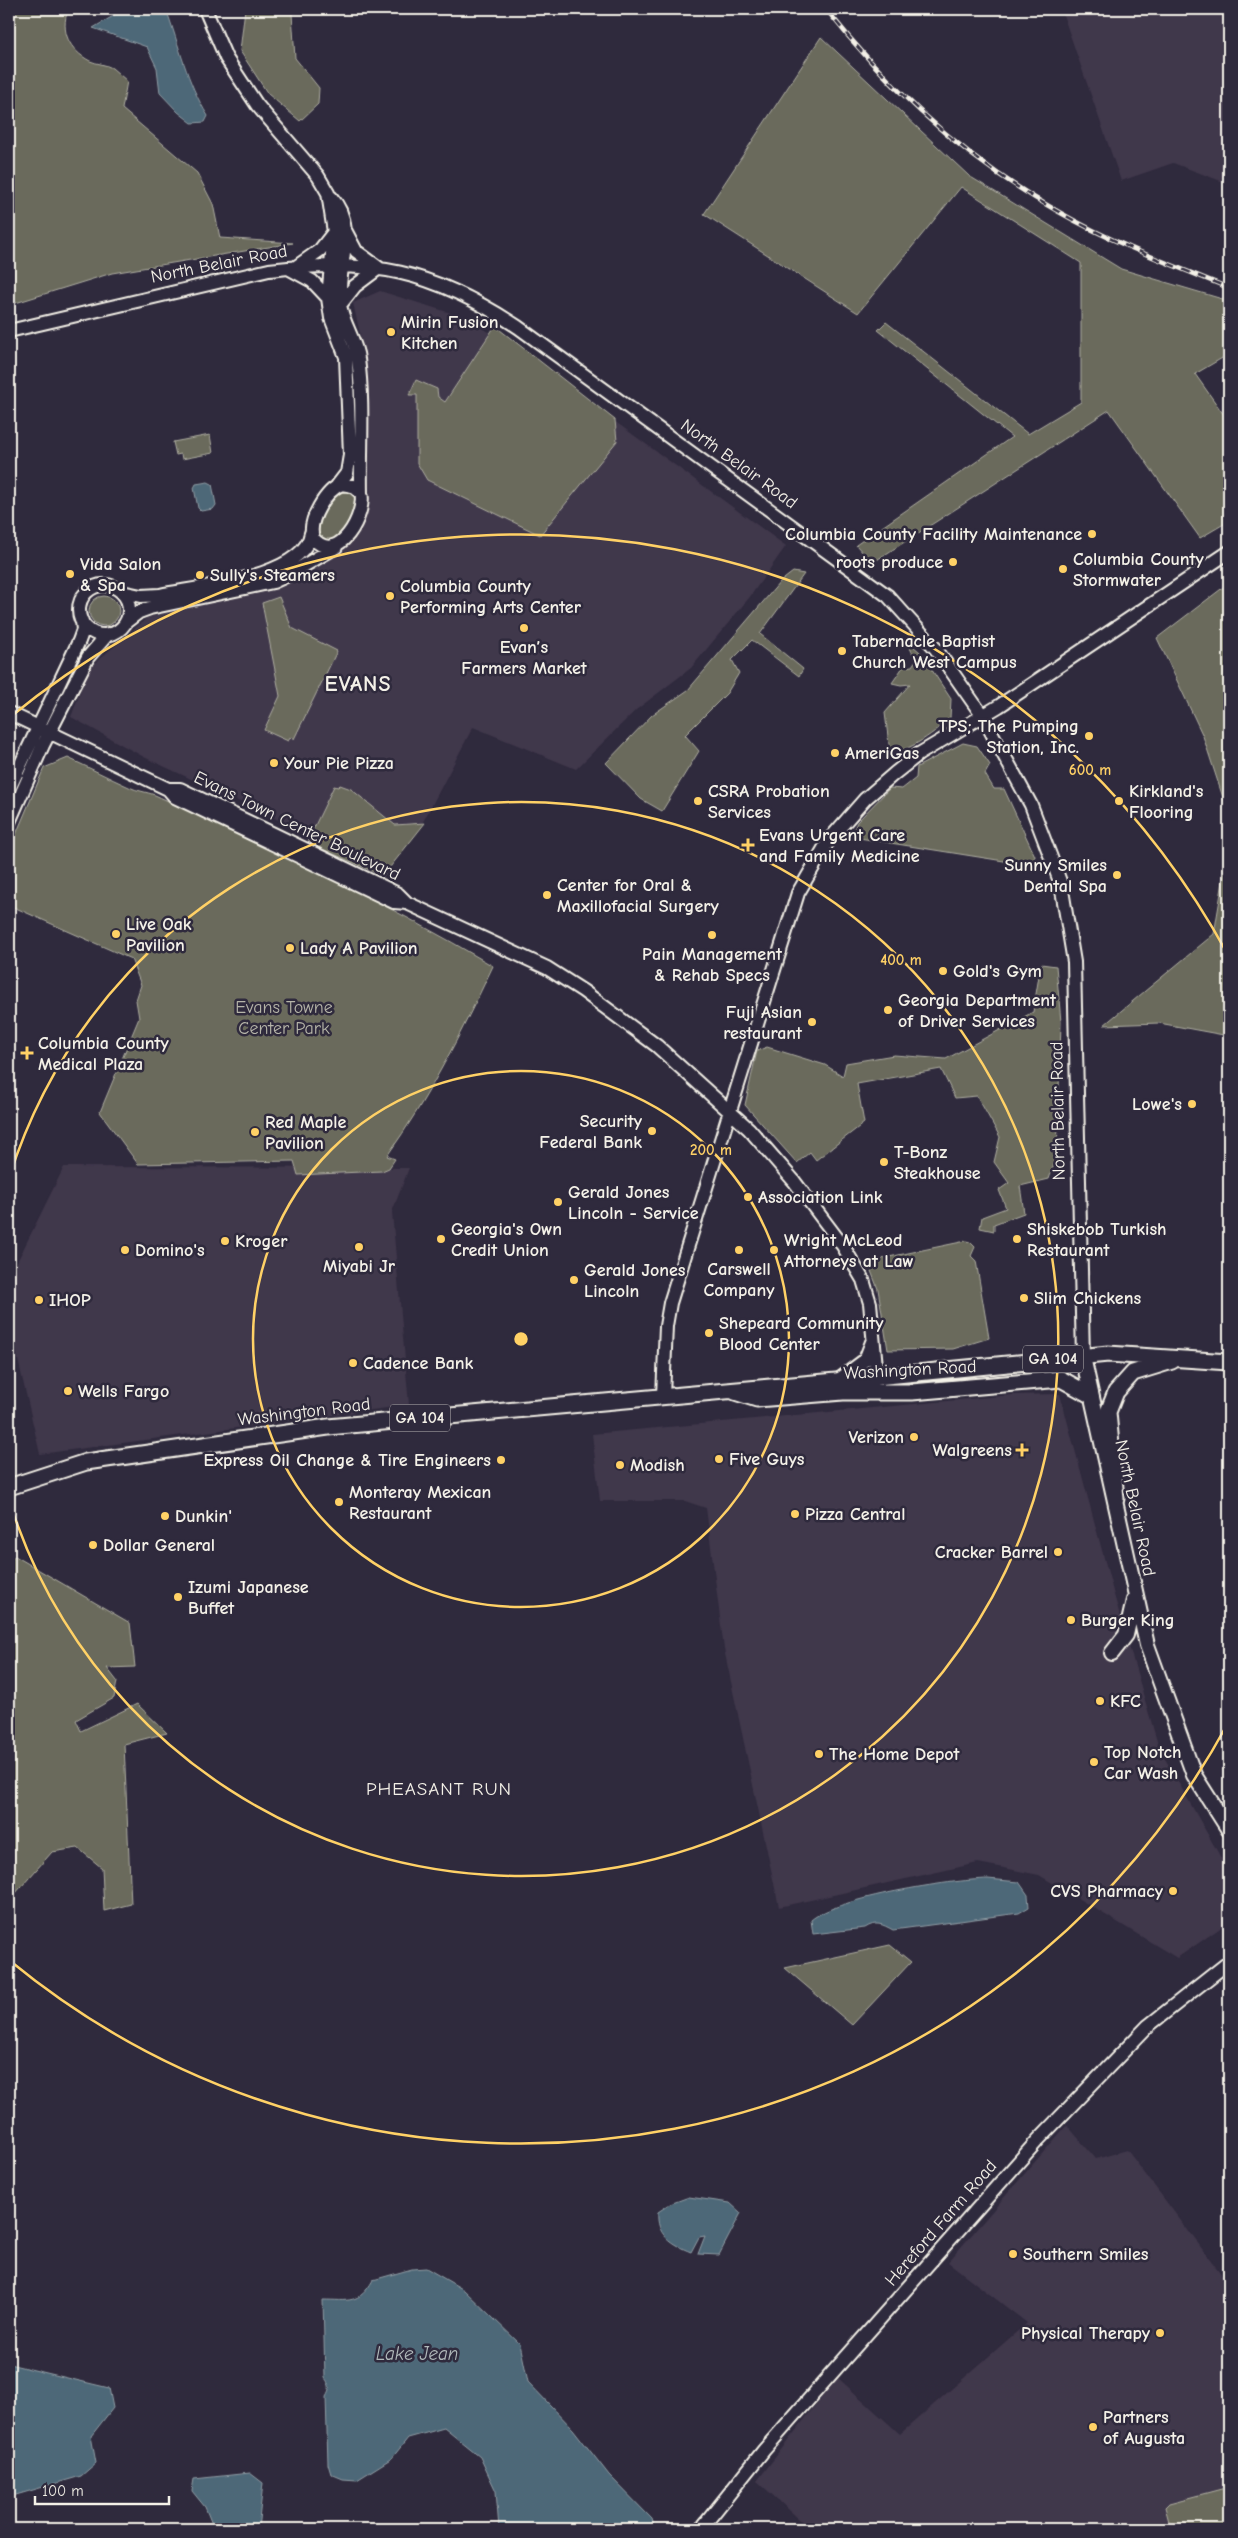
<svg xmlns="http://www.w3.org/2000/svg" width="1238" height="2538" font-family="'Comic Neue',sans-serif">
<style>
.built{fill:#40374b}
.green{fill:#6a6b5c;stroke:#afaea2}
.water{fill:#4e6778;stroke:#909ea5}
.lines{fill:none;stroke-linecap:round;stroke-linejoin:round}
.tertiary-casing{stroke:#f4f1e8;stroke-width:16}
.secondary-casing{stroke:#f4f1e8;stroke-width:18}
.primary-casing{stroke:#f4f1e8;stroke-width:19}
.tertiary{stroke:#2f2a3d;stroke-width:12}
.secondary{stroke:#2f2a3d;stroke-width:14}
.primary{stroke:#2f2a3d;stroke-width:15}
.rail-casing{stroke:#f4f1e8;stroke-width:4.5}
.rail{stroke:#2f2a3d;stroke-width:2.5;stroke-dasharray:8;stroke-linecap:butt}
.ring{fill:none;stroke:#ffd166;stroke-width:2.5}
.poi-dot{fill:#ffd166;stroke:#2f2a3d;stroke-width:2}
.labels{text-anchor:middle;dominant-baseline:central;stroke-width:5;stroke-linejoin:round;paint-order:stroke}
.shield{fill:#2f2a3d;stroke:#b9b5b5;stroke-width:1}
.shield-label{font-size:16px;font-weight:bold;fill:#f4f1e8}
.street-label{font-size:18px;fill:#f4f1e8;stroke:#2f2a3d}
.poi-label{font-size:18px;font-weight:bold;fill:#f4f1e8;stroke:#2f2a3d;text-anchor:start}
.park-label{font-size:18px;fill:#b6b5a9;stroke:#2f2a3d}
.neighbourhood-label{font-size:19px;letter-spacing:1px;fill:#f4f1e8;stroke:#2f2a3d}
.water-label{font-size:19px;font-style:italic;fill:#b2babb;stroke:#2f2a3d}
.district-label{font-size:22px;font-weight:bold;letter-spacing:1px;fill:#f4f1e8;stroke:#2f2a3d}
.centre{fill:#ffd166;stroke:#2f2a3d;stroke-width:2.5}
.ring-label{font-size:15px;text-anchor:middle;font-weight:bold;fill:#ffd166;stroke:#2f2a3d;stroke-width:5;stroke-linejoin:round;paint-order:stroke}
</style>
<rect width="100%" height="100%" fill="#2f2a3d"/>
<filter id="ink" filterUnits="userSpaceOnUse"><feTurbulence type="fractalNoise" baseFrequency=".02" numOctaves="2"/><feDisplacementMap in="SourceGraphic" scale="10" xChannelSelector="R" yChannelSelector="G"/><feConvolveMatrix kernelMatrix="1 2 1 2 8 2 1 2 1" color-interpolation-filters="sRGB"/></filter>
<g filter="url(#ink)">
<!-- built -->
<path class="built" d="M1061,9h168v175l-56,-21 -52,18z
M380,291l74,23 45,23 287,209 -37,52 -58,70 -55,42 -60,59 -103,-42 -49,93 -39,50 -241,-113 -73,-40 18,-49 58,-50 135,-36 62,-32 26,-44 -4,-146 -13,-57z
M64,1167l345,1 -17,44 17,193 -369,49 -31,-133v-43z
M1060,1394l54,201 45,153 70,124v50l-52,36 -138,-83 -61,-12 -199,44 -55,-258 -18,-141 -21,-7h-85l-8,-67 420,-39z
M1067,2125l29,34 31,-9 95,125 7,-5v259h-419l-53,-48 80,-104 63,57 127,-111 -79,-61z"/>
<!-- green -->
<path class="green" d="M9,9h62l-3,1c-8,21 1,40 22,51 7,3 15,3 22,7 5,4 10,9 15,13l-5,28 75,64 16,31 7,34 73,5 -181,30 -103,32z
M245,9h50l-3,5 3,44 24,30 -1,16 -18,17 -32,-27 -28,-43z
M821,37l148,139 152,93 108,32v53l-34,20 34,48v99l-29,17 -91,-128 -237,153 -16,-18 156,-108 -134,-107 8,-8 142,112 53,-32v-139l-120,-76 -103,126 -154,-99z
M495,326l120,94 2,21 -77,94 -113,-55 -10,-17v-68h-8l7,-15 21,9 1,8 7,5z
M210,435l3,18 -31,6 -1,-5 -5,1 -3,-13z
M343,489l13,5 3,11 -18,32 -8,6 -15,-5 -1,-13 17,-31z
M793,572l11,2 -44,60 43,35 -4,7 -47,-36 -20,20 7,13 -12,20 -42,42 14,16 -37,60 -21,-12 -35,-36 46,-48 36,-25 92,-108z
M1229,583v233l-26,-80 -46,-98z
M89 611a15 15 0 1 1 30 0a15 15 0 1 1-30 0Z
M279,597l13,31 45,23 -43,88 -3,-2 -3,4 -24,-11 16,-34 -18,-93z
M906,640l14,12 31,47 -1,19c-10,11 -45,37 -60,34l-5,-39 25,-29 -9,1 -9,-2 11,-16 9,-1 4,-6z
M963,743l14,3 13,19 -5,9 9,15h10l31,67 -2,7 -4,2 -170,-27c-6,-5 -5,-9 -2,-16l33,-34 12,1 14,-11 1,-11z
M68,758c20,9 41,20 61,29 8,4 18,5 26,8 115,52 230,107 338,171 -32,67 -63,130 -106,190l8,3 -6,9 -7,3 -84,4 -4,-14 -156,3 -38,-52 39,-94 -3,-18 5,-15 -10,-26 -122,-54v-54l35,-83z
M340,785l11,4 44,36 30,-2 -42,53 -67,-30 -8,-6 26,-54 4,1z
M1229,846v190l-70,-13 -55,2 110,-91z
M1041,964l15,2 5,56 -4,134 -8,23 -29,7 4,27 -30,11v7l-14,-3 2,-11 24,-9 -7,-18 10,-7 -15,-21 6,-25 -23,-41 -22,2 -14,-29 -84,15 7,39 -48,37 -6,-8 -13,11 -52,-58 12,-54 10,-4 58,18 18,11 3,-13 48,-8 52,4 87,-47z
M966,1241l4,1 5,5 -4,9 5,5 13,77 -36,11 -65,1 -10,-61 -7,-18 13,-13z
M15,1556l115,67 5,44 -28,1 10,13 -3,17 -38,22 5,11 56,-27 30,29 -43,11 7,160 -27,7 -2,-43 -24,-20 -26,4 -38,43 -5,-2v-332z
M890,1945l21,17 -59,63 -67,-57z
M1229,2487v42h-58l-6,-22 4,-4z"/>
<!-- water -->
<path class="water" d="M125,9h41c14,38 20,72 42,107l-3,6 -13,1 -14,-11 -18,-19 -3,-25 -10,-21 -54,-19z
M208,482l4,2 4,21 -3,4 -12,2 -3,-3 -4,-20 2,-4z
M988,1879l31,3 9,13 1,12 -10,6 -126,17c-11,-6 -17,-9 -28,-2l-52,6 -2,-14c27,-23 140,-40 177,-41z
M689,2197l41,6 11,10 -22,42 -21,-1 7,-18 -6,1 -8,15c-20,-8 -35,-17 -33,-40l12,-8z
M426,2268l38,22 56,54 8,38 45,47 36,46 43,44 3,10h-156l-3,-38 -16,-34 -36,-29 -36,10 -16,20 -35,22 -14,-1 -12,-5 -3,-10 -2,-67c4,-7 5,-11 -1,-19l-2,-78c25,0 36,5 50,-20l39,-11z
M9,2364l100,24 4,20 -22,28 5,27 -15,13 -72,21z
M250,2473l13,10 -5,46h-44l-9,-22 -13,-16 2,-12z"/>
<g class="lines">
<!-- tertiary casing -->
<g class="tertiary-casing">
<path id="tertiary" d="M205,9l21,49 31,47 61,71 10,17 6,39 -6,66 3,20 15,39 4,98 -3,18 -10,13
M331,197c28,30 5,71 9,107 2,19 16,36 18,55 6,44 2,89 3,134
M296,267l24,-17 14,-18
M288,268l24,13 16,17
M340,305l15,-19 24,-18 -23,-17 -10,-19
M9,331l260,-61c103,-12 163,0 249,57l370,269 48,53 46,66 49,90 30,79 13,78 9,395
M342,484l11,2 8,7c6,19 -23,75 -48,45 -6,-17 13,-48 29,-54z
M79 610a25 25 0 1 1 50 0a25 25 0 1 1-50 0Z
M122,592l19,4 19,-1c37,-8 144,-17 151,-62
M126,622l13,-10 11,-4 123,-26 13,-6 50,-29
M9,713l159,76 7,8 219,105 13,1
M9,789l70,-148 4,-11 -1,-9
M168,789h12l218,105 9,9 140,65 36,23 74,55 92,83 45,52 49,65 20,34 7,23 7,74
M9,822l34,-77 45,-88 20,-23
M837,1381l28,-21 7,-18
M663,1396l3,-70 4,-23 128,-410 31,-53 36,-41 30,-26 24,-19 80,-48 230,-154
M701,2529l63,-79 274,-310 110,-114 81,-64"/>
</g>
<!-- secondary casing -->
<g class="secondary-casing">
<path id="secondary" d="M1083,1357l64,288 47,130 35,55
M1112,1653l14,-18 8,-35"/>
</g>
<!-- primary casing -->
<g class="primary-casing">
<path id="primary" d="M735,1392l22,7 86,-7h69l149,-13 29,16
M9,1487l77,-25 242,-35 508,-46 272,-27 121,8
M1116,1499l-8,-87 8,-20 17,-19 39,-12"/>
</g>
<!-- tertiary -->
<use href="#tertiary" class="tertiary"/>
<!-- secondary -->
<use href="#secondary" class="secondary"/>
<!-- primary -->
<use href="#primary" class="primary"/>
<!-- rail casing -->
<g class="rail-casing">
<path id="rail" d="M826,9c64,81 143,153 233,203 54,31 113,53 170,76"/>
</g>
<!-- rail -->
<use href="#rail" class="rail"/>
</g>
</g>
<!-- distance rings -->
<g class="ring">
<circle cx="521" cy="1339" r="268"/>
<path d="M9 1178A537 537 0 1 1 9 1500"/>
<path d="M1228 1723A805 805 0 0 1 9 1960M9 718A805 805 0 0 1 1228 955"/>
</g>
<!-- markers -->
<g class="poi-dot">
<circle cx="391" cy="332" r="5"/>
<circle cx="1092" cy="534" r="5"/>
<circle cx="953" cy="562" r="5"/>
<circle cx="1063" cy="569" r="5"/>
<circle cx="70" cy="574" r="5"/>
<circle cx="200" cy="575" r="5"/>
<circle cx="390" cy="596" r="5"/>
<circle cx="524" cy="628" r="5"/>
<circle cx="842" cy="651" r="5"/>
<circle cx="1089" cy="736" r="5"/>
<circle cx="835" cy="753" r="5"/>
<circle cx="274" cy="763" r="5"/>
<circle cx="698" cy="801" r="5"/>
<circle cx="1119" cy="801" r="5"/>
<path d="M745.5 837.5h5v5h5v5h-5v5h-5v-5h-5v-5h5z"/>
<circle cx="1117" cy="875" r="5"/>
<circle cx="547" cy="895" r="5"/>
<circle cx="116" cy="934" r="5"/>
<circle cx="712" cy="935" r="5"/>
<circle cx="290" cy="948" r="5"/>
<circle cx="943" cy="971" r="5"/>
<circle cx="888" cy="1010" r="5"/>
<circle cx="812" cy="1022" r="5"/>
<path d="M24.5 1045.5h5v5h5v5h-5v5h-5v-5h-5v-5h5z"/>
<circle cx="1192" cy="1104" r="5"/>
<circle cx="652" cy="1131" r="5"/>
<circle cx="255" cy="1132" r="5"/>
<circle cx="884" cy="1162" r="5"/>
<circle cx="748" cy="1197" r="5"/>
<circle cx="558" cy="1202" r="5"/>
<circle cx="441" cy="1239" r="5"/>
<circle cx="1017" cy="1239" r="5"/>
<circle cx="225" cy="1241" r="5"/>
<circle cx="359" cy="1247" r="5"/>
<circle cx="125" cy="1250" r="5"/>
<circle cx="739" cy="1250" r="5"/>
<circle cx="774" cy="1250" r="5"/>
<circle cx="574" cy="1280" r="5"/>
<circle cx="1024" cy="1298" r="5"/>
<circle cx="39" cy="1300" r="5"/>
<circle cx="709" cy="1333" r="5"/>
<circle cx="353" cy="1363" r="5"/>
<circle cx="68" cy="1391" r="5"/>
<circle cx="914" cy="1437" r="5"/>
<path d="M1019.5 1442.5h5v5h5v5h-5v5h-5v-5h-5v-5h5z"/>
<circle cx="719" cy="1459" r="5"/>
<circle cx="501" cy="1460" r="5"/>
<circle cx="620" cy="1465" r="5"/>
<circle cx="339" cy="1502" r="5"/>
<circle cx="795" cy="1514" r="5"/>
<circle cx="165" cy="1516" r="5"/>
<circle cx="93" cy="1545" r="5"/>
<circle cx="1058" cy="1552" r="5"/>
<circle cx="178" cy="1597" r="5"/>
<circle cx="1071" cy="1620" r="5"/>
<circle cx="1100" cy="1701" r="5"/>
<circle cx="819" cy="1754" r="5"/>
<circle cx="1094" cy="1762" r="5"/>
<circle cx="1173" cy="1891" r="5"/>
<circle cx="1013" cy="2254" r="5"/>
<circle cx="1160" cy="2333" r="5"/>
<circle cx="1093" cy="2427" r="5"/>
</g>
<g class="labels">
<!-- shield labels -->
<g class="shield">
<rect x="1023" y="1345.5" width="60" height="27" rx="4"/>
<rect x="390" y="1404.5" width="60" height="27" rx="4"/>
</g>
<g class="shield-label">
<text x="1053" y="1359">GA 104</text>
<text x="420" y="1418">GA 104</text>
</g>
<!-- street labels -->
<g class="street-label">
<text transform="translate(219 264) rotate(-11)">North Belair Road</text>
<text transform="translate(739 464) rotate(36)">North Belair Road</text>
<text transform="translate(297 826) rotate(26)">Evans Town Center Boulevard</text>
<text transform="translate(1058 1111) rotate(-91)">North Belair Road</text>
<text transform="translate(910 1370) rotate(-3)">Washington Road</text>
<text transform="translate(304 1412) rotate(-7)">Washington Road</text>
<text transform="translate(1135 1508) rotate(78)">North Belair Road</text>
<text transform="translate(941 2223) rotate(-49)">Hereford Farm Road</text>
</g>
<!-- poi labels -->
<g class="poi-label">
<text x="401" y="322">Mirin Fusion<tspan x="401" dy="21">Kitchen</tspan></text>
<text x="1082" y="534" text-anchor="end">Columbia County Facility Maintenance</text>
<text x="1073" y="559">Columbia County<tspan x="1073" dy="21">Stormwater</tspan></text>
<text x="943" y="562" text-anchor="end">roots produce</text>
<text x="80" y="564">Vida Salon<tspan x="80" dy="21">&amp; Spa</tspan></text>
<text x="210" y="575">Sully's Steamers</text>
<text x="400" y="586">Columbia County<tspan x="400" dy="21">Performing Arts Center</tspan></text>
<text x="852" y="641">Tabernacle Baptist<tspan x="852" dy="21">Church West Campus</tspan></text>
<text x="524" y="647" text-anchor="middle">Evan’s<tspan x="524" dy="21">Farmers Market</tspan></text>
<text x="1079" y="726" text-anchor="end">TPS; The Pumping<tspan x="1079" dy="21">Station, Inc.</tspan></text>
<text x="845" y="753">AmeriGas</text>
<text x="284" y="763">Your Pie Pizza</text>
<text x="708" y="791">CSRA Probation<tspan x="708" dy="21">Services</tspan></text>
<text x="1129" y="791">Kirkland's<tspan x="1129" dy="21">Flooring</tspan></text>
<text x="759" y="835">Evans Urgent Care<tspan x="759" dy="21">and Family Medicine</tspan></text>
<text x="1107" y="865" text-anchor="end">Sunny Smiles<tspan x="1107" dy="21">Dental Spa</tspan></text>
<text x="557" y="885">Center for Oral &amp;<tspan x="557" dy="21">Maxillofacial Surgery</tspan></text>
<text x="126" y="924">Live Oak<tspan x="126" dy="21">Pavilion</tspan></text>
<text x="300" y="948">Lady A Pavilion</text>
<text x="712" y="954" text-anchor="middle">Pain Management<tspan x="712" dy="21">&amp; Rehab Specs</tspan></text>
<text x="953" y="971">Gold's Gym</text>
<text x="898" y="1000">Georgia Department<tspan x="898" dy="21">of Driver Services</tspan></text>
<text x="802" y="1012" text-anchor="end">Fuji Asian<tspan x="802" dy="21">restaurant</tspan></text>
<text x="38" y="1043">Columbia County<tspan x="38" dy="21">Medical Plaza</tspan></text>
<text x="1182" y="1104" text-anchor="end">Lowe's</text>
<text x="642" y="1121" text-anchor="end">Security<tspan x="642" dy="21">Federal Bank</tspan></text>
<text x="265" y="1122">Red Maple<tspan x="265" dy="21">Pavilion</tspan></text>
<text x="894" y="1152">T-Bonz<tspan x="894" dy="21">Steakhouse</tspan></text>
<text x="568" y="1192">Gerald Jones<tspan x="568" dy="21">Lincoln - Service</tspan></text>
<text x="758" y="1197">Association Link</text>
<text x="451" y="1229">Georgia's Own<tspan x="451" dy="21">Credit Union</tspan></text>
<text x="1027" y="1229">Shiskebob Turkish<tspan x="1027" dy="21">Restaurant</tspan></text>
<text x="784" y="1240">Wright McLeod<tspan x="784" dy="21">Attorneys at Law</tspan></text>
<text x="235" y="1241">Kroger</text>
<text x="135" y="1250">Domino's</text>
<text x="359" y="1266" text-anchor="middle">Miyabi Jr</text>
<text x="739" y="1269" text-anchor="middle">Carswell<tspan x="739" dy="21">Company</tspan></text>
<text x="584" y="1270">Gerald Jones<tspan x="584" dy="21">Lincoln</tspan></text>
<text x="1034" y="1298">Slim Chickens</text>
<text x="49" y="1300">IHOP</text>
<text x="719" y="1323">Shepeard Community<tspan x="719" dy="21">Blood Center</tspan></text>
<text x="363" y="1363">Cadence Bank</text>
<text x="78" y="1391">Wells Fargo</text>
<text x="904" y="1437" text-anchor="end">Verizon</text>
<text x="1012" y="1450" text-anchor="end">Walgreens</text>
<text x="729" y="1459">Five Guys</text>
<text x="491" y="1460" text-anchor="end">Express Oil Change &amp; Tire Engineers</text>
<text x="630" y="1465">Modish</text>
<text x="349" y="1492">Monteray Mexican<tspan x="349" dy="21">Restaurant</tspan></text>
<text x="805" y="1514">Pizza Central</text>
<text x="175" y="1516">Dunkin'</text>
<text x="103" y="1545">Dollar General</text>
<text x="1048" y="1552" text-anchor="end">Cracker Barrel</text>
<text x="188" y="1587">Izumi Japanese<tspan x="188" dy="21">Buffet</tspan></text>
<text x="1081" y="1620">Burger King</text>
<text x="1110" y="1701">KFC</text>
<text x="1104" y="1752">Top Notch<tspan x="1104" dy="21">Car Wash</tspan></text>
<text x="829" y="1754">The Home Depot</text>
<text x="1163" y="1891" text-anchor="end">CVS Pharmacy</text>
<text x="1023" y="2254">Southern Smiles</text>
<text x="1150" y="2333" text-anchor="end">Physical Therapy</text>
<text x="1103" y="2417">Partners<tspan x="1103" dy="21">of Augusta</tspan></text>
</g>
<!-- park labels -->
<g class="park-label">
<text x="284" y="1007">Evans Towne<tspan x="284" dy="21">Center Park</tspan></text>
</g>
<!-- neighbourhood labels -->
<g class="neighbourhood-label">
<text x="439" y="1789">PHEASANT RUN</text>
</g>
<!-- water labels -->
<g class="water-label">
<text x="417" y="2354">Lake Jean</text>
</g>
<!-- district labels -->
<g class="district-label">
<text x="358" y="684">EVANS</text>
</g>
</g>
<circle cx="521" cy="1339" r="8" class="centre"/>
<g class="ring-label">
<text x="1090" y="775">600 m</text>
<text x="901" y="965">400 m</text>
<text x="711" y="1155">200 m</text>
</g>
<!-- margin -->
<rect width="1238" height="2538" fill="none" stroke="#2f2a3d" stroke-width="30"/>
<rect x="15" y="15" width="1208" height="2508" fill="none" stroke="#f4f1e8" stroke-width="2" filter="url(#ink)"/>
<!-- scale -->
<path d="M35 2496v8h134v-8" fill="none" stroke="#f4f1e8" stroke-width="2.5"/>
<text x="42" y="2496" font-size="15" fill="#f4f1e8" stroke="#2f2a3d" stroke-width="4" paint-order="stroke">100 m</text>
</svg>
